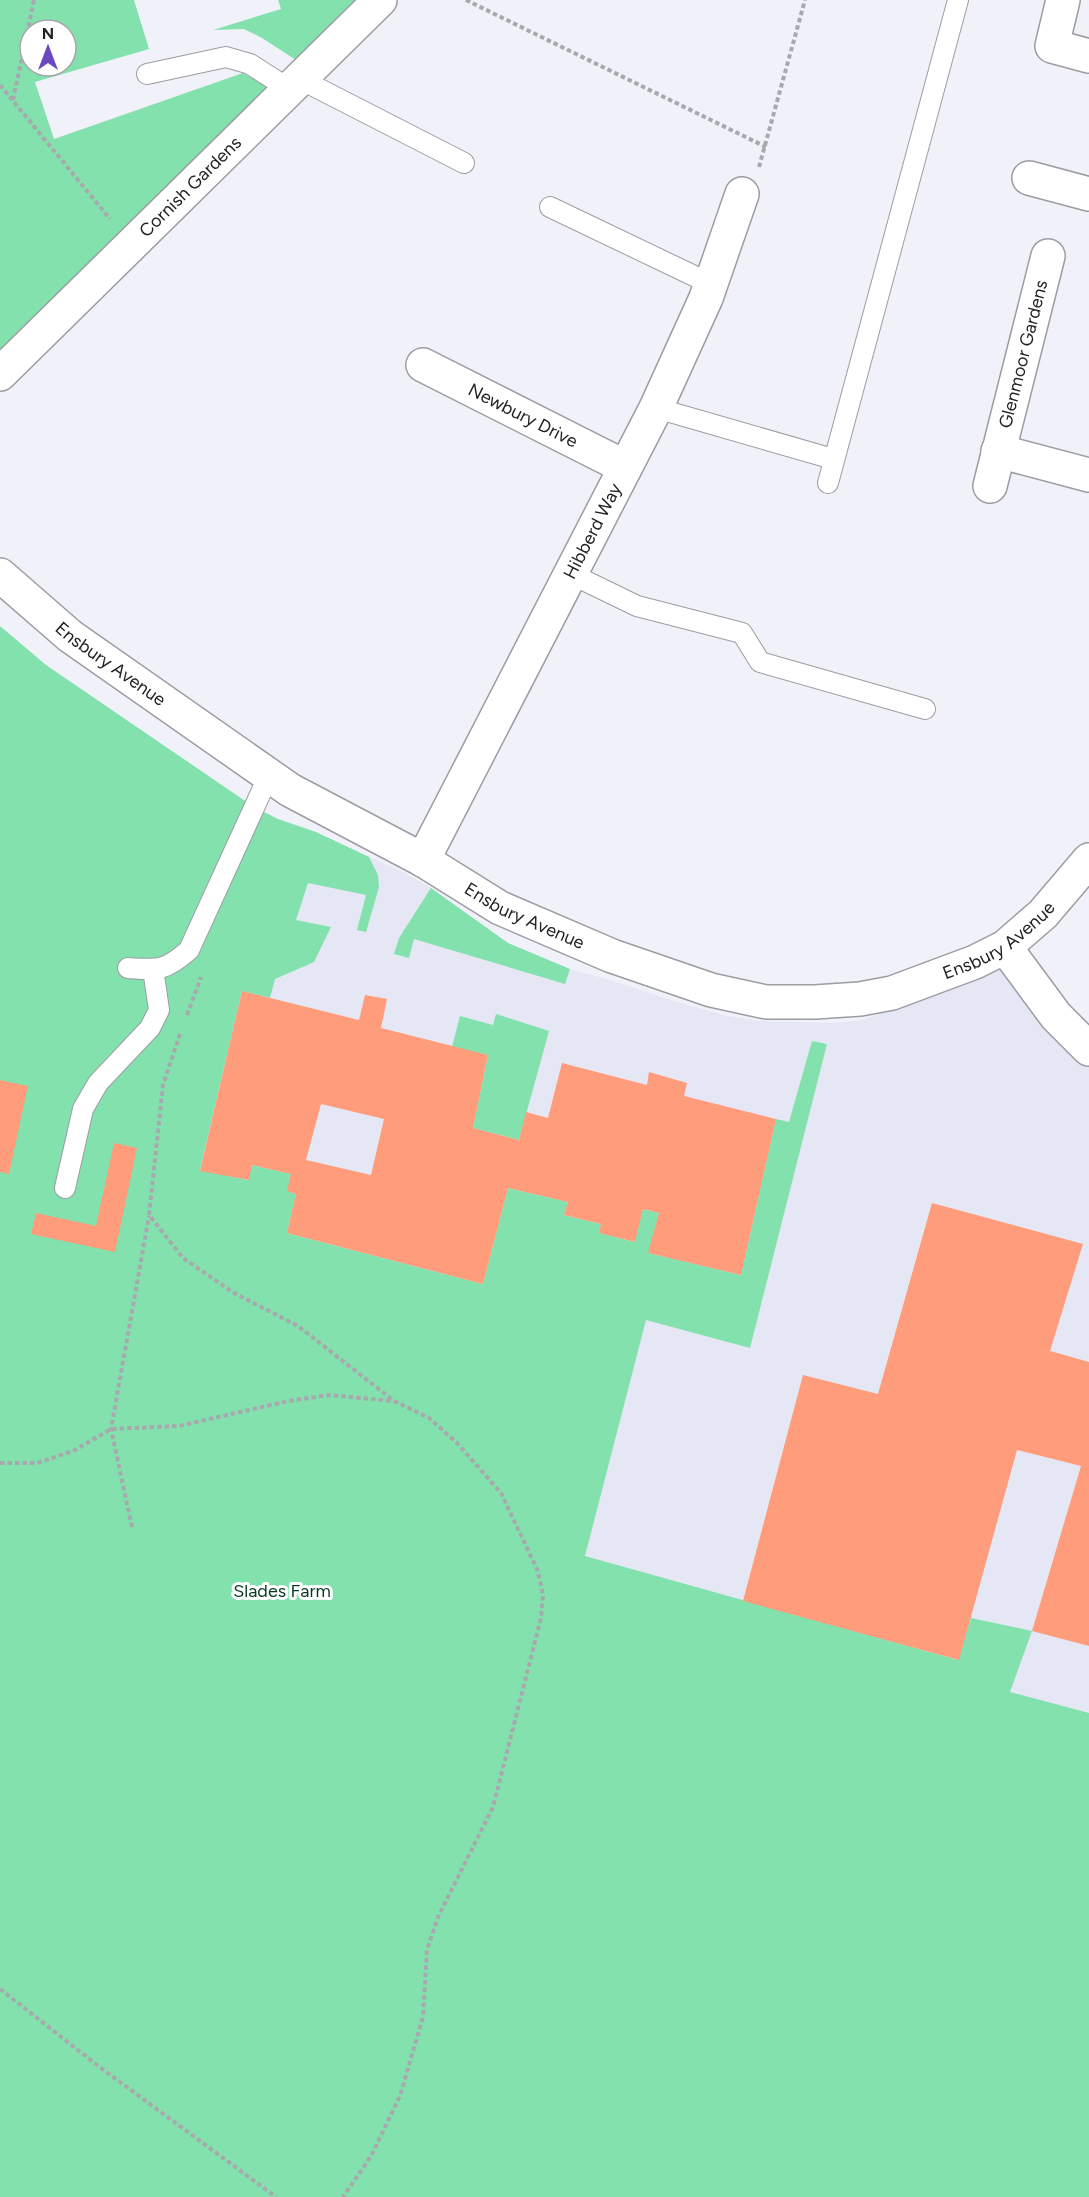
<svg xmlns="http://www.w3.org/2000/svg" width="1089" height="2197" font-family="Figtree,sans-serif">
<style>
.built{fill:#e5e7f5}
.green{fill:#83e1ae;fill-rule:evenodd}
.building{fill:#ff9c7b;fill-rule:evenodd}
.lines{fill:none;stroke-linecap:round;stroke-linejoin:round}
.lane-casing{stroke:#9c9da3;stroke-width:22}
.street-casing{stroke:#9c9da3;stroke-width:36}
.path{stroke:#a8a9ae;stroke-width:4;stroke-dasharray:4.5 3;stroke-linecap:butt}
.lane{stroke:#fff;stroke-width:20}
.street{stroke:#fff;stroke-width:33}
.labels{text-anchor:middle;dominant-baseline:central;stroke-width:6;stroke-linejoin:round;paint-order:stroke}
.street-label{font-size:18px;fill:#232326;stroke:#fff}
.park-label{font-size:18px;fill:#083822;stroke:#fff}
</style>
<rect width="100%" height="100%" fill="#f1f2f9"/>
<!-- built -->
<path class="built" d="M286,822l30,10 89,41 26,15 77,55 62,26 37,10 74,24 46,13 34,5 71,2 30,-3 121,-42 32,-20 74,91v1148l-514,-602 66,-264 -80,43 -392,-184z"/>
<!-- green -->
<path class="green" d="M0,0h134l15,49 -114,33 19,57 189,-66 40,22 -283,279zM30,30h36v36h-36z
M278,0h102l-70,69 -48,-31 -18,-9 -31,1 68,-21z
M0,626l46,39 208,142 24,12 38,13 53,25 9,18 1,12 -13,45 -9,-2 9,-35 -58,-12 -12,37 35,7 -17,35 -39,17 -5,19 -28,-7 -42,179 48,10 4,-15 39,9 -3,17 8,3 -9,39 196,51 25,-96 60,14 -4,13 37,9 -1,9 34,9 9,-33 16,4 -10,40 92,22 35,-156 13,3 23,-81 15,3 -77,304 -104,-28 -61,236 373,104 13,-42 61,13 -22,61 79,21v484h-1089z
M431,888l77,55 62,26 -5,15 -151,-45 -5,19 -15,-4 5,-16z
M496,1014l53,17 -30,109 -46,-12 15,-73 -36,-8 8,-31 33,9z"/>
<!-- building -->
<path class="building" d="M242,991l117,29 6,-25 22,4 -6,29 107,27 -15,73 46,12 7,-28 22,6 14,-55 85,22 2,-13 38,11 -3,13 92,23 -35,156 -93,-22 11,-40 -16,-4 -8,33 -36,-9 2,-9 -37,-9 4,-13 -60,-14 -25,96 -196,-51 9,-39 -9,-3 4,-17 -39,-9 -3,15 -49,-9zM321,1104l63,15 -13,56 -65,-15z
M0,1080l28,6 -19,88 -9,-2z
M114,1143l23,5 -22,104 -84,-18 5,-21 60,13z
M932,1203l151,41 -33,107 39,11v284l-57,-15 49,-165 -64,-16 -58,210 -216,-59 60,-226 75,19z"/>
<g class="lines">
<!-- lane casing -->
<g class="lane-casing">
<path id="lane" d="M147,74l79,-17 24,7 39,25
M300,79l164,84
M550,207l161,77
M656,408l177,51
M828,483l130,-483
M571,574l66,32 105,27 18,29 165,47
M128,968c31,2 37,3 61,-18l80,-175
M65,1188l18,-79 15,-26 52,-55 9,-18 -6,-41"/>
</g>
<!-- street casing -->
<g class="street-casing">
<g id="street">
<path d="M1063,0l-11,46 37,10"/>
<path d="M1029,178l60,16"/>
<path id="s1" d="M423,365l202,102"/>
<path id="s2" d="M0,374l380,-374"/>
<path d="M998,451l91,24"/>
<path id="s3" d="M990,486l58,-230"/>
<path id="s4" d="M0,575l70,61 220,154 133,70 77,48 112,48 99,34 55,12h49l45,-3 32,-6 83,-31 30,-15 38,-33 46,-54"/>
<path id="s5" d="M423,860l233,-452 50,-110 36,-104"/>
<path d="M1005,947l51,69 33,33"/>
</g>
</g>
<!-- path -->
<path class="path" d="M466,0l300,147
M0,85l110,134
M13,100l21,-100
M759,167l46,-167
M187,1015l14,-38
M180,1034l-17,51 -14,130 34,43 51,35 64,33 96,75 35,17 28,25 44,50 36,76 6,25 -2,24 -48,189 -55,110 -11,33 -4,67 -23,79 -29,60 -28,41
M0,1463h37l36,-12 38,-22 68,-3 109,-25 41,-6 64,6
M132,1527l-21,-98 38,-213
M0,1989l97,76 179,132"/>
<!-- lane -->
<use href="#lane" class="lane"/>
<!-- street -->
<use href="#street" class="street"/>
</g>
<g class="labels">
<!-- street labels -->
<g class="street-label">
<text stroke="none"><textPath href="#s2" startOffset="267">Cornish Gardens</textPath></text>
<text stroke="none"><textPath href="#s3" startOffset="136">Glenmoor Gardens</textPath></text>
<text stroke="none"><textPath href="#s1" startOffset="112">Newbury Drive</textPath></text>
<text stroke="none"><textPath href="#s5" startOffset="370">Hibberd Way</textPath></text>
<text stroke="none"><textPath href="#s4" startOffset="142">Ensbury Avenue</textPath></text>
<text stroke="none"><textPath href="#s4" startOffset="628">Ensbury Avenue</textPath></text>
<text stroke="none"><textPath href="#s4" startOffset="1132">Ensbury Avenue</textPath></text>
</g>
<!-- park labels -->
<g class="park-label">
<text x="282" y="1591">Slades Farm</text>
</g>
</g>
<!-- north arrow -->
<g transform="translate(48 48)"><circle r="28" fill="#ffffff" stroke="#a7a7a8" stroke-width="1.5"/>
<path d="M0-4.5L10 22L0 15L-10 22Z" fill="#6a49c2"/>
<text y="-9" font-size="16" font-weight="bold" text-anchor="middle" fill="#232326">N</text>
</g>
</svg>
